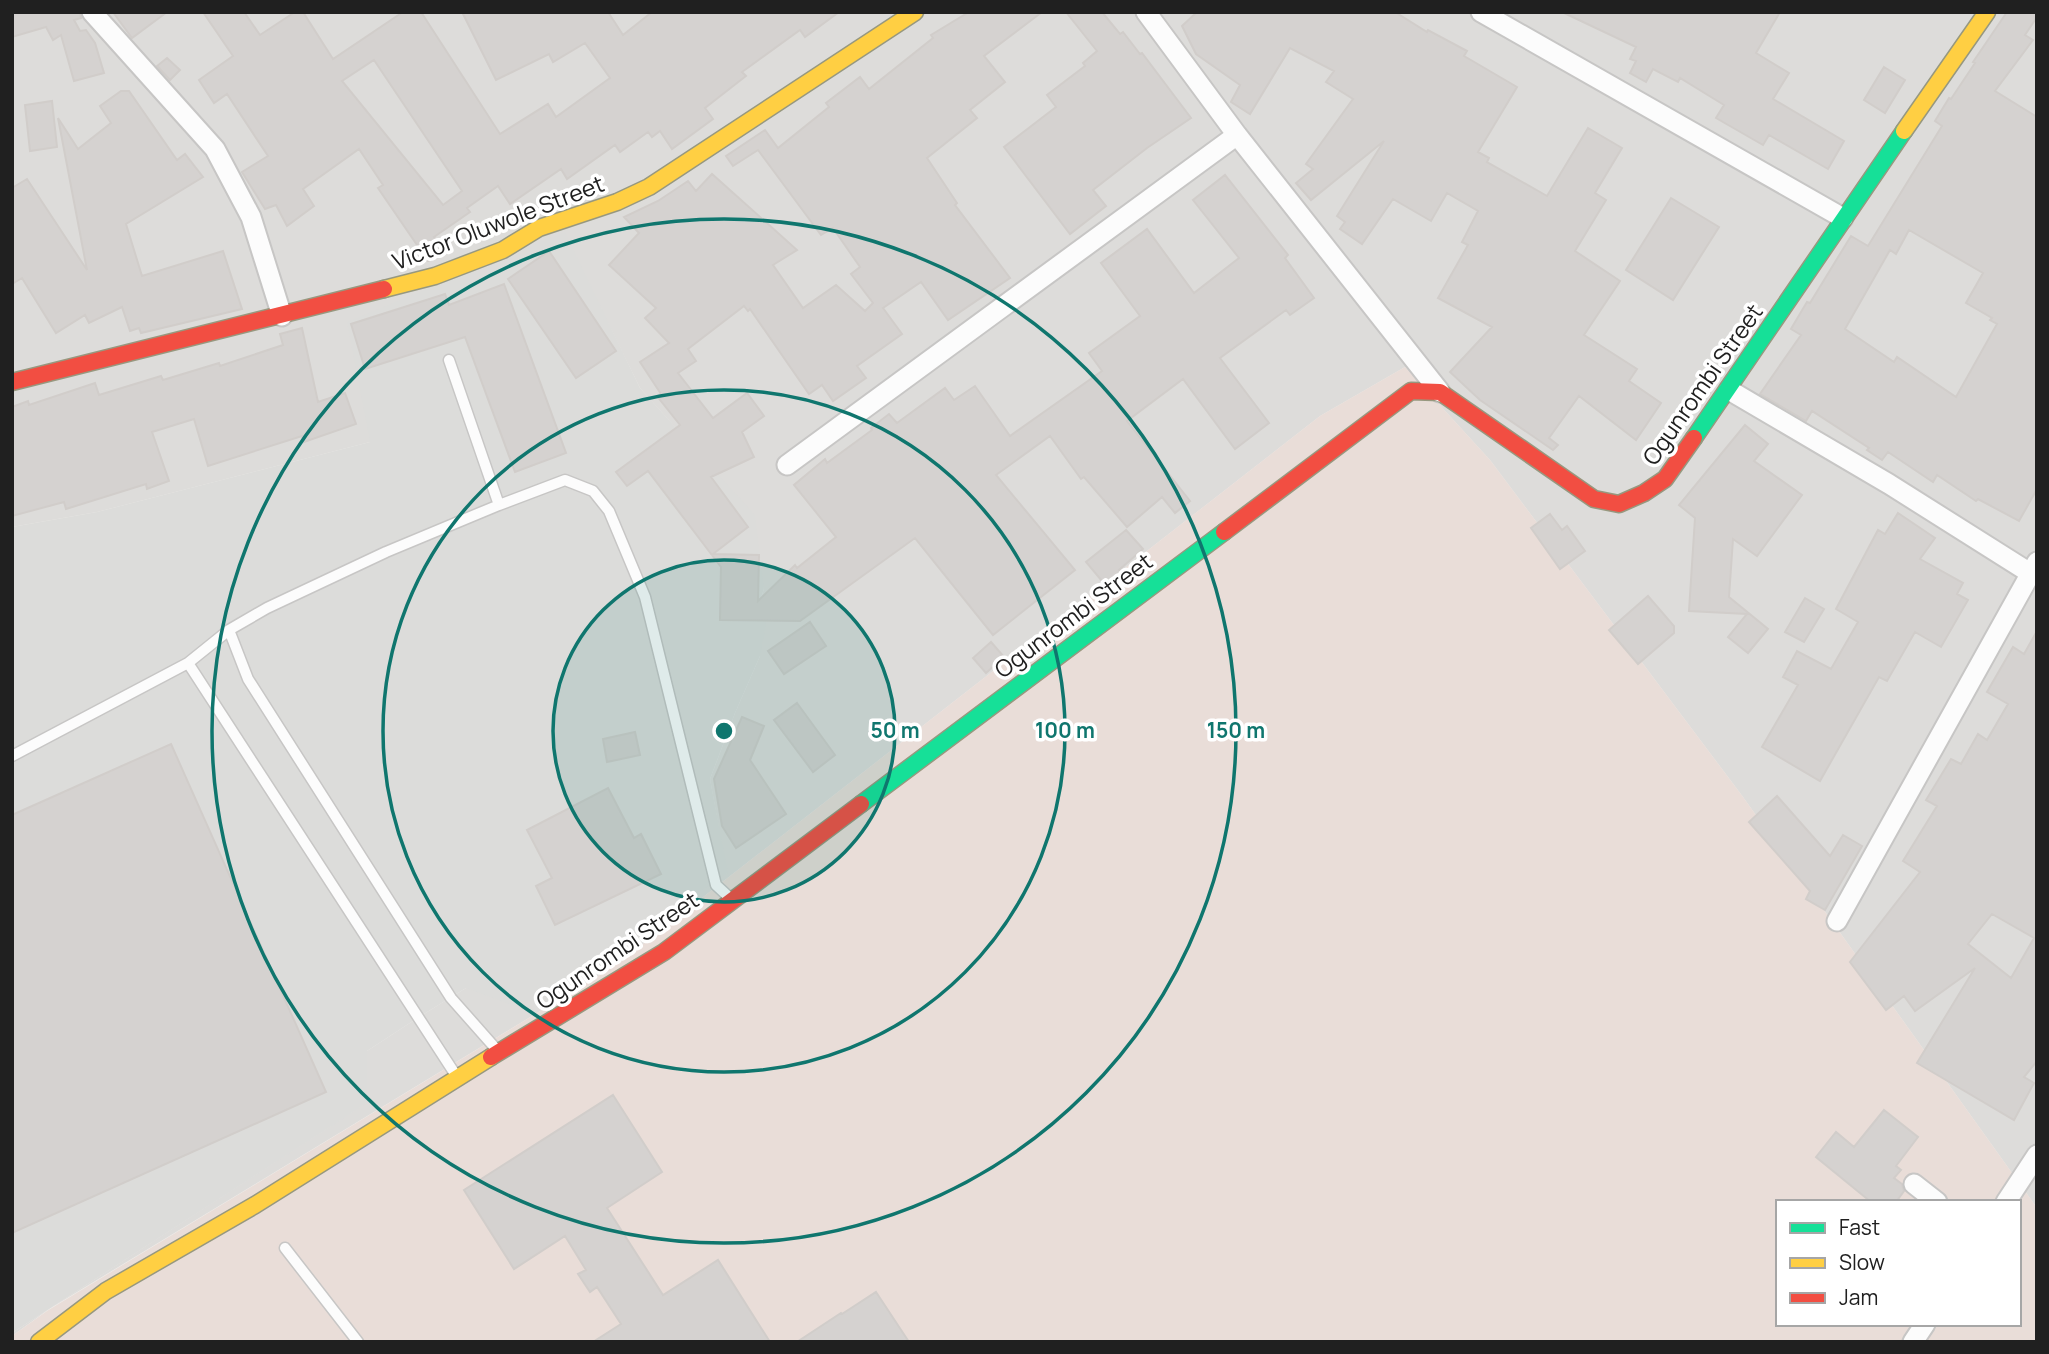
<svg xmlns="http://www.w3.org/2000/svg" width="2049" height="1354" font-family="Manrope,sans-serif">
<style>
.residential{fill:#dddcda}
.religious{fill:#dcdcda}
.military{fill:#e9ddd8;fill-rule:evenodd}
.building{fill:#d5d2d0;stroke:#d1cdca;stroke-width:2;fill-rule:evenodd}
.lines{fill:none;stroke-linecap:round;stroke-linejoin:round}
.lane-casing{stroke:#c7c6c5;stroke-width:13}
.street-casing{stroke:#c7c6c5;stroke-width:23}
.fast-casing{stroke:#97987f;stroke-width:19}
.slow-casing{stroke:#97987f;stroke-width:19}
.jam-casing{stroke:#97987f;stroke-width:19}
.lane{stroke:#fcfcfc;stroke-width:10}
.street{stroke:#fcfcfc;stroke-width:19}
.fast{stroke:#16e098;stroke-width:16}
.slow{stroke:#ffcf43;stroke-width:16}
.jam{stroke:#f24e42;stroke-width:16}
.ring{fill:none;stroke:#0f766e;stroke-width:3.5}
.labels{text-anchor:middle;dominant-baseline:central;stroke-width:7;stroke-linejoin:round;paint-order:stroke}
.street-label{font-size:23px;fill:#202020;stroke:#fff}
.centre{fill:#0f766e;stroke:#fff;stroke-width:3.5}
.ring-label{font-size:21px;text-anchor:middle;font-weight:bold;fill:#0f766e;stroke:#fff;stroke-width:7;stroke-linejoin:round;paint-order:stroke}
</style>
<rect width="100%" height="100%" fill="#eeece9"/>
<!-- residential -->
<path class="residential" d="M12,12h2025v1196l-294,-411 -253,-337 -85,-93 -85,49 -704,549 -567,344 -37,27v-3l354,-230 1,-52 52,-34 47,-29 261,-115 -17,-94 25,-66 25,-57 1,-58 3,-9 -63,-133 -61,-68 -76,-155 -194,209 -273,70 -85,15z"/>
<!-- religious -->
<path class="religious" d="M565,232l75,156 115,127 9,74 -3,9 5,27 -6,31 -25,57 -25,66 18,94 -209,135 -53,-20 -47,29 -52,34v52l-355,230v-806l85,-15 273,-70 -23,-120z"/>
<!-- military -->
<path class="military" d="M1405,367l85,93 253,337 294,411v134h-2025v-6l35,-25 569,-346 704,-549zM1778,1202h241v122h-241z"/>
<!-- building -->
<path class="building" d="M12,12h68l1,6 -7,2 6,11 6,-1 9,13 9,30 -30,8 -13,-46 -8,5 -7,-13 -34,10z
M113,12h54l-35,26z
M203,12h41l16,23 35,-23h8l30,47 70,-47h18l79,122 48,-30 8,13 54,-39 -25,-35 -32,19 -4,-8 -53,26 -34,-68h146l15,23 29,-23h187l-34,25 -5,-7 -58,42 4,4 -41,32 8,11 -41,30 -12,-18 -8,6 -4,-5 -28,20 -5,-7 -48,34 -6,-10 -51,35 -12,-18 -31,22 3,4 -36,25 11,16 -17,8 -50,-73 5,-3 -24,-36 -56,40 11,17 -27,20 -11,-21 -11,4 -23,-37 26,-16 -41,-62 -13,9 -15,-23 34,-24zM374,60l88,131 -19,14 -101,-124z
M969,12h73l-58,44 21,26 -35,28 7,8 -50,40 30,45 -2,2 55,73 -62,42 -27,-38 -38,26 19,26 -45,32 9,12 -33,23 -11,-16 -13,9 -59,-85 -2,2 -4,-5 -56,43 8,12 -18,12 35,45 34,-25 17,23 -22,16 12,25 -43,20 37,50 -35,27 46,1 -1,46 37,-36 2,3 39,-31 -42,-52 31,-26 2,4 45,-33 -1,-2 18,-14 8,9 48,-35 9,12 21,-14 35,50 92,-65 -13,-18 51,-37 -39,-53 46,-34 47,64 45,-35 -46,-58 32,-25 63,80 -3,3 29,40 -24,17 -4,-5 -66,48 49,65 -34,26 -52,-70 -56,42 63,80 -15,12 -13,-16 -35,30 -43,-50 -3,2 -31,-43 -54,39 79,95 -82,65 -78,-97 -115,83 -80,-1 1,-53 -73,-96 -21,15 -11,-14 64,-47 -23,-29 4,-2 -21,-32 29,-19 -24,-25 11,-10 -47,-43 30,-32 -15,-16 34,-16 30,-20 8,10 16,-17 85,76 -24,15 30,43 33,-23 29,26 8,-8 -22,-29 9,-7 -27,-39 -12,7 -63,-85 -25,16 -7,-10 39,-26 13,18 51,-41 -3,-4 34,-26 9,12 64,-51 -2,-3z
M1066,12h36l18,22 3,-2 17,22 2,-1 49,65 -44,30 -54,42 13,16 -36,28 -66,-87 52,-40 -9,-12 38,-29 -2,-3 14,-12z
M1197,12h198l32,20 1,-2 39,21 -3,5 53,31 -39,65 11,6 -2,4 60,34 41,-68 34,20 -27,45 11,7 -31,51 45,30 -36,54 53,34 -8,12 32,22 -25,37 -57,-44 -30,42 9,7 -5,5 -73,-50 -30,-28 42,-45 -54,-29 30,-53 -6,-3 16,-31 -31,-18 -16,28 -38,-22 -31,45 -22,-15 5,-7 -8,-6 47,-75 -73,59 -15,-17 17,-14 -7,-5 47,-65 -27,-17 8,-11 -44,-23 -40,66 -19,-12 9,-17 -44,-31 -14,-28z
M1562,12h218l-24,41 33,20 -16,26 71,42 -16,28 -59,-34 -6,10 -47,-27 8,-13 -44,-27 -2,4 -25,-13 -7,13 -16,-9 6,-12 -6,-2 6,-12z
M2007,12h30v5l-12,18 8,5 -38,51 42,26v372l-18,32 -41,-22 -2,2 -39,-26 -4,7 -45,-30 -6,8 -15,-10 2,-2 -57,-37 -6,10 -46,-27 41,-59 -10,-6 13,-22 3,-5 3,1 41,-67 17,10 74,-120 -7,-5 14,-23 2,1 24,-36 -2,-1zM1909,230l74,43 -17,30 26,15 -2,2 7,4 -41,73 -59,-40 -3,5 -49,-33 45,-79 6,4z
M167,58l13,12 -10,10 -13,-14z
M1884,67l21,13 -20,33 -21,-13z
M121,91h8l48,69 8,-6 18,23 -77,47 16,52 81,-25 19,58 -101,24 -2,-5 -9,3 -8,-24 -33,16 -4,-8 -29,18 -34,-55 -10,6v-96l15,-9 60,91 -29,-152 20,31 33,-26 -11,-17z
M52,101l5,46 -27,4 -5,-46z
M1671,198l48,29 -46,73 -47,-30z
M549,251l67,100 -40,27 -68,-99z
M504,284l62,169 -51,19 -50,-135 -100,32 -14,-45 94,-30 4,11z
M302,328l16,74 27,-9 11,31 -52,18 -2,-6 -94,30 -14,-47 -42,13 17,49 -22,8 -1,-5 -80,25 -2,-7 -52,14v-109l16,-6 1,4 66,-22 4,12 62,-19 2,4 56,-17 1,3 63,-21 -3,-11z
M1745,425l23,19 -14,17 48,34 -45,61 -24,-17 -4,58 39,32 -20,24 -20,-16 19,-23 -58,-3 6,-93 -16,-13z
M1898,513l37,25 -15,21 43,24 -6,11 11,6 -27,47 -26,-15 -28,49 -8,-4 -59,104 -58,-34 36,-62 -15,-8 14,-26 34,18 27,-47 -22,-13 42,-79 7,4z
M1550,514l12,16 5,-4 18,25 -25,18 -29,-41z
M1126,530l17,19 -24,21 3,4 -15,13 -21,-25z
M1648,596l26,30v7l-36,31 -29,-34z
M1805,598l19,11 -20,33 -19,-10z
M810,622l16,24 -42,28 -16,-23z
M2037,631v430l-13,16 10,6 -20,37 -97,-57 58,-95 -60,43 -11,-15 -18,14 -36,-48 70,-90 -17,-11 34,-55 -11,-6 25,-41 10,5 17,-30 9,6 21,-36 -21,-12 26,-45 11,7zM1992,914l42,24 -23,40 -43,-34z
M991,642l13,15 -18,16 -13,-15z
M797,703l38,52 -22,17 -39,-52z
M742,717l22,9 -14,34 36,54 -50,34 -14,-22 -8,-47z
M635,732l5,23 -33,7 -4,-23z
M171,744l155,348 -314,141v-418z
M608,788l26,50 7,-4 20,40 -106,51 -19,-39 16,-8 -25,-48z
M1777,796l53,60 13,-21 19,11 -37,64 -19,-11 4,-8 -61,-69z
M613,1095l49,77 -55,36 56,87 55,-35 52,82h-177l28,-18 -24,-37 -7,5 -12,-18 8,-4 -21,-34 -51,33 -50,-79z
M1884,1110l34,27 -22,29 5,4 -7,8 8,6 2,7 -8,11h-25l-55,-45 20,-25 18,15z
M876,1292l33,50h-112l44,-29 1,1z"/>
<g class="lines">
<!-- lane casing -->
<g class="lane-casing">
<path id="lane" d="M449,360l50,145
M229,630l19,49 203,319 46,52
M188,663l269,414
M12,756l176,-93 41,-33 38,-22 119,-56 113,-47 66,-25 28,11 16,20 36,86 71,288 14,13
M285,1248l73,94"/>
</g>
<!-- street casing -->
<g class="street-casing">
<path id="street" d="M92,12l123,137 36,68 31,99
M1146,12l91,123 203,257
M1481,12l362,206
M1729,390l160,94 141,89
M787,465l450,-330
M1837,921l200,-359
M1914,1184l23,18
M2006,1202l31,-47
M1913,1342l12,-18"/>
</g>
<!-- fast casing -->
<g class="fast-casing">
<path id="fast" d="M1694,438l210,-307
M861,804l363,-272"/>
</g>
<!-- slow casing -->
<g class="slow-casing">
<path id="slow" d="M1904,131l83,-119
M384,289l51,-13 68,-26 36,-22 78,-26 32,-15 266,-175
M39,1342l67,-51 149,-86 236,-148"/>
</g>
<!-- jam casing -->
<g class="jam-casing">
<path id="jam" d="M12,382l372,-93
M1224,532l187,-141 29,1 154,107 25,5 25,-11 21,-14 29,-41
M491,1057l173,-105 197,-148"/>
</g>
<!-- lane -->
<use href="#lane" class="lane"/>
<!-- street -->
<use href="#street" class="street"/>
<!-- fast -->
<use href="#fast" class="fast"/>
<!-- slow -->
<use href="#slow" class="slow"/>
<!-- jam -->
<use href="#jam" class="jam"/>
</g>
<!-- distance rings -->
<circle cx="724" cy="731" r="171" fill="#0f766e" fill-opacity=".12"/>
<g class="ring">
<circle cx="724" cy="731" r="171"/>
<circle cx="724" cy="731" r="341"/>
<circle cx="724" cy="731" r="512"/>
</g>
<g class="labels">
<!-- street labels -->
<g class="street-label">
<text transform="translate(498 222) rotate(-21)">Victor Oluwole Street</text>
<text transform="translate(1702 384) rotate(-55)">Ogunrombi Street</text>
<text transform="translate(1073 615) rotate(-37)">Ogunrombi Street</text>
<text transform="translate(617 950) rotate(-34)">Ogunrombi Street</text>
</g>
</g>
<circle cx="724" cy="731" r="10" class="centre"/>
<g class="ring-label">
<text x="895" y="738">50 m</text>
<text x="1065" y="738">100 m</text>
<text x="1236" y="738">150 m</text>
</g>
<!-- border -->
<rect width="2049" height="1354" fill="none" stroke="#202020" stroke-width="28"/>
<!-- legend -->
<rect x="1776" y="1200" width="245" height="126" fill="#ffffff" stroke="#a6a6a6" stroke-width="2"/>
<rect x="1790" y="1223" width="35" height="10" fill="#16e098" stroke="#a6a6a6" stroke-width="2"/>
<text x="1839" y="1235" font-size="21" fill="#202020">Fast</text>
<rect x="1790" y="1258" width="35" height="10" fill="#ffcf43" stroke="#a6a6a6" stroke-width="2"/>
<text x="1839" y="1270" font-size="21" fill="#202020">Slow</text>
<rect x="1790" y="1293" width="35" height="10" fill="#f24e42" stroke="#a6a6a6" stroke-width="2"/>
<text x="1839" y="1305" font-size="21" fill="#202020">Jam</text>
</svg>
